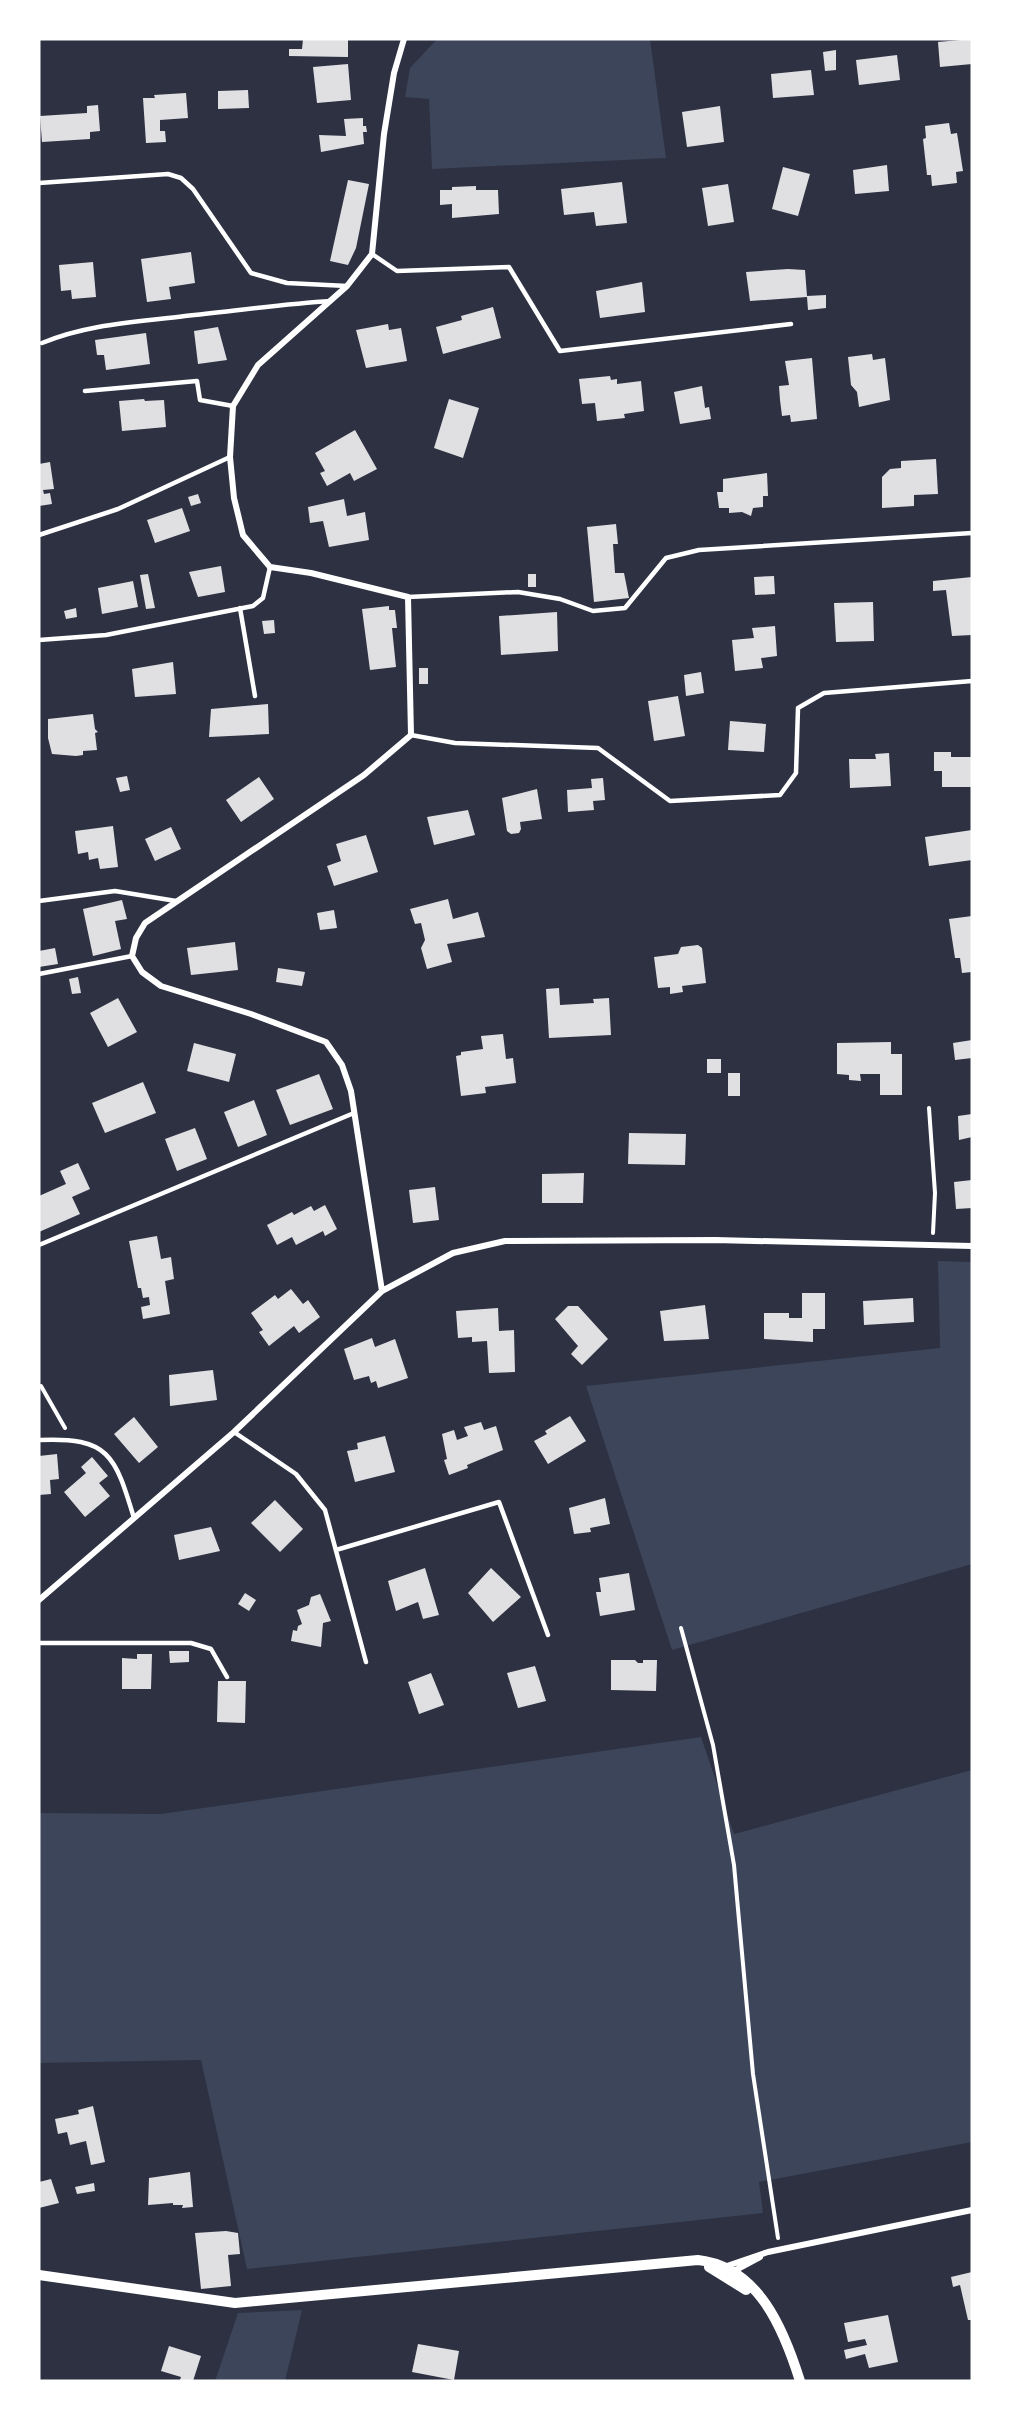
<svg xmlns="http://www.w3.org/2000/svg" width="1011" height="2420" font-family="'Golos Text',sans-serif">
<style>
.green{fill:#3c4559}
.building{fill:#e0e0e3}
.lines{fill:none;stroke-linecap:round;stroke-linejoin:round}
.path{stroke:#fff;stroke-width:4}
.service{stroke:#fff;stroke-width:4.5}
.minor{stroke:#fff;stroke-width:6}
.tertiary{stroke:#fff;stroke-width:10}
</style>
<rect width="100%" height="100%" fill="#2d3142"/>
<!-- green -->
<path class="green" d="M437,39h213l16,119 -234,11 -3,-70 -24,-2 5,-29z
M938,1261l34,1v302l-300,86 -86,-264 354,-38z
M701,1737l33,97 238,-64v372l-213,40 4,31 -516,56 -46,-209 -162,3v-250l122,1z
M302,2310l-17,71h-70l23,-68z"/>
<!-- building -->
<path class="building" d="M303,39h45v18l-59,-1v-7h13z
M972,39v25l-32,3 -2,-25z
M836,50v20l-11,1 -2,-19z
M897,55l3,25 -41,5 -3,-25z
M348,64l3,36 -34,3 -4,-36z
M811,70l3,25 -41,3 -2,-24z
M248,90l1,18 -31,1v-18z
M186,93l2,25 -28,2v11h5l1,11 -20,1 -3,-45h12l-1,-3z
M98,105l2,26 -10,1v7l-48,3 -2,-26 47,-3v-7z
M720,106l4,36 -37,5 -5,-35z
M363,118v8h3l1,6h-4l1,12 -43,8 -2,-17 27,1 -2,-17z
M949,123l2,11 6,-1 6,38 -7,1 1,11 -25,3 -1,-11h-4l-4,-36 3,-1 -1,-12z
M887,165l2,26 -34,3 -2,-24z
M783,167l27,7 -12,42 -26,-7z
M348,180l21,4 -13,64 -8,17 -18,-4z
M622,182l5,41 -31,3 -2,-14 -30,3 -3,-26z
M728,184l6,38 -26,4 -6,-38z
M476,186v4h22l1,24 -47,4v-14l-12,1v-15h12v-3z
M191,252l4,31 -26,4 2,12 -24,3 -6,-43z
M93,262l3,35 -24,2 -1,-9 -10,1 -2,-26z
M788,269l17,1 2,26 19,-1v13l-18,2 -1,-13 -57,4 -4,-29z
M642,282l3,30 -45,6 -4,-27z
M493,307l8,31 -58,16 -7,-27 26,-7 -1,-4z
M388,324l1,6 12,-2 6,33 -41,7 -10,-38z
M218,327l9,33 -29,4 -4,-33z
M146,333l4,31 -44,6 -2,-15h-7l-2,-15z
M872,354l1,6 12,-2 5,42 -31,7 -2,-15 -6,-7 -3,-28z
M812,358l5,61 -26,3 -1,-7 -8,1 -2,-16 -1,-14 10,-1 -4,-24z
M610,376l1,4 6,-1v5l24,-3 3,30 -20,3 1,4 -28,3 -2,-18 -13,1 -3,-25z
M702,386l3,22 4,-1 2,12 -31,5 -6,-32z
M144,399l1,2 19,-1 2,27 -44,4 -3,-30z
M449,399l30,9 -16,50 -29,-10z
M355,430l22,39 -23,12 -4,-8 -23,13 -7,-13 5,-2 -10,-18z
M936,459l2,35 -24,1v11l-32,2v-31l8,-8 11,-1v-7z
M50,462l4,27 -11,1 1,4 6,-1 2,11 -13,2v-42z
M767,473l1,23h-5v11l-10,1 -2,8 -9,-4 -13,1v-5h-10l-2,-16h6v-13z
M198,494l3,9 -10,3 -3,-9z
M344,499l3,17 18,-4 4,28 -40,7 -6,-26 -13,2 -2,-16z
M182,508l8,23 -35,12 -8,-23z
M616,524l2,20h-5l2,29h9l5,25 -35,4 -7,-75z
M221,566l4,26 -27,5 -9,-25z
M148,574l7,34 -9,1 -6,-34z
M528,574h8v13h-8z
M774,576l1,18 -20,1 -1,-18z
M972,577v58l-20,1 -6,-46 -13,1v-10z
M133,581l5,26 -36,7 -4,-26z
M873,602l1,39 -38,1 -2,-39z
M389,606v4h6l2,18h-5l4,39 -26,3 -8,-61z
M76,608l1,9 -11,2 -2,-8z
M557,612l1,39 -57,4 -2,-39z
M274,620l1,13 -11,1 -2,-13z
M775,626l2,30 -16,2 2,10 -28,3 -3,-31 22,-2 -2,-10z
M173,662l3,32 -41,3 -3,-28z
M419,668h9v16h-9z
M701,672l3,21 -18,3 -2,-21z
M678,696l7,40 -31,5 -6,-40z
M268,704l1,30 -60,3 2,-28z
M93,714l2,15 3,3 -3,1 2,17 -14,1v4l-7,1 -24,-2 -4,-16v-19z
M730,721l36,3 -2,28 -36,-2z
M934,752h17v5h21v30h-30v-16h-8z
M889,753l2,33 -41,2 -1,-29h27l-1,-5z
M127,776l3,14 -10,2 -4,-14z
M259,777l15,22 -33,23 -15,-22z
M603,778l2,22 -12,1 1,9 -26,2 -1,-22 25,-2 -1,-9z
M537,789l5,30 -22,3 1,7 -2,4 -8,1 -4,-3 -5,-33z
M468,810l7,25 -41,10 -7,-28z
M113,826l5,41 -18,2 -2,-11 -9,2 -1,-8 -10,2 -3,-23z
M171,827l10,22 -26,12 -10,-22z
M972,830v30l-43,6 -4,-29z
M366,835l12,37 -44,14 -7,-20 14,-5 -5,-17z
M448,899l5,20 25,-7 7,25 -38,7 5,18 -25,7 -6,-21 4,-8 -4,-17 -6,1 -5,-15z
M122,900l5,19 -12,2 6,28 -28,7 -10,-47z
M334,910l3,18 -17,2 -3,-17z
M972,916v56l-10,1 -2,-15h-5l-6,-39z
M235,942l3,28 -47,5 -4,-27z
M698,945l4,3 4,35 -24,3 1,6 -13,2v-7l-12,1 -4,-31 24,-3 3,-7z
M55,948l3,16 -19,3v-16z
M278,968l27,4 -3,14 -26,-4z
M78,977l3,16 -9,1 -3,-15z
M559,988l1,17 34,-2 -1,-4 16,-1 2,37 -62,3 -3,-49z
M118,998l19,34 -29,15 -18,-34z
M503,1034l3,25 7,-1 3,25 -31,4 1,6 -25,3 -5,-40 5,-1v-3l22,-3 -2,-13z
M972,1040v18l-17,2 -2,-17z
M891,1042v12h11v41h-22v-21h-20l1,7 -12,-1v-5l-12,-1v-31z
M194,1043l42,11 -7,28 -42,-11z
M707,1059h14v14h-14z
M728,1073h12v23h-12z
M319,1074l14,35 -43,16 -14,-35z
M143,1082l13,31 -51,20 -13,-30z
M254,1100l13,35 -29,12 -14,-35z
M972,1114v23l-13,3 -1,-24z
M195,1128l12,31 -30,12 -12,-32z
M629,1133l57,1 -1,31 -57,-1z
M78,1163l12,26 -18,8 8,17 -41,18v-36l27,-12 -6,-13z
M584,1173l-1,30h-41v-29z
M972,1180v28l-16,1 -2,-27z
M435,1187l4,33 -26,3 -4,-33z
M325,1205l12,24 -12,7 -2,-5 -27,14 -4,-8 -15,8 -10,-20 25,-13 2,3 17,-9 3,5z
M157,1236l4,23 10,-2 3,22 -9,2 5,33 -27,5 -2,-12 9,-2 -1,-8 -6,1 -2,-10h-3l-9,-47z
M291,1289l12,15 5,-4 12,17 -21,16 -5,-7 -25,20 -10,-14 4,-2 -12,-17 24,-18 3,4z
M802,1293h23v36h-12v13l-49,-3v-26h25v5h13z
M913,1298l1,24 -50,3 -1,-24z
M705,1305l4,34 -45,2 -4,-30z
M568,1306h10l30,33 -26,26 -11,-11 7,-8 -23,-27z
M498,1308l1,23 15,-1 1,42 -26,1 -2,-32 -15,1v-5l-14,1 -2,-27z
M372,1338l3,9 20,-8 13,39 -30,10 -2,-7 -5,2 -2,-7 -15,4 -10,-31z
M213,1370l4,30 -47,6 -1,-31z
M570,1416l16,25 -38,23 -14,-23 13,-7 -2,-3z
M134,1417l24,30 -19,16 -25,-29z
M481,1422l3,8 12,-4 7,24 -36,15 1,3 -19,7 -5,-15 3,-1 -5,-25 12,-4 3,10 11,-4 -4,-9z
M385,1436l10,36 -40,10 -8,-31 11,-2 -1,-6z
M57,1454l2,25 -9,1 1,14 -12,1v-39z
M92,1457l16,19 -9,7 11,13 -25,21 -21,-25 22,-19 -5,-6z
M605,1498l5,26 -20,4 1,4 -17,2 -5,-26z
M275,1500l28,29 -23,23 -29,-29z
M211,1527l9,24 -41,9 -5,-25z
M425,1568l14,47 -16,4 -5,-17 -22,9 -8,-30z
M491,1568l30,29 -28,25 -25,-29z
M629,1573l6,37 -35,6 -4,-24h5l-2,-14z
M245,1593l11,7 -7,11 -11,-7z
M320,1594l11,27 -8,2 -2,24 -30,-6 2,-11 4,1 1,-5 4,-2 -5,-14 12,-5 2,-8z
M169,1651h20v11l-19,1z
M137,1654h15l-1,35h-29v-31l15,1z
M611,1660h24l3,3h5v-3h14l-1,31 -45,-1z
M535,1666l11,35 -28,7 -11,-35z
M431,1673l13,32 -25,9 -11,-32z
M218,1681h28l-1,42 -28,-1z
M93,2106l12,56 -14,3 -5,-24 -16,4 -3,-13 -9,2 -3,-15 24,-5 -1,-4z
M190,2172l3,35 -11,1 1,-3h-10v-2l-25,2 1,-27z
M51,2179l8,24 -20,5v-26z
M94,2183l1,8 -18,3 -2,-7z
M226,2231l12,2 2,21 -12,1 3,31 -30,3 -6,-56z
M972,2272v48h-4l-8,-35 -7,2 -2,-10z
M888,2315l10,47 -29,6 -4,-14 -19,5 -2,-9 23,-5 -2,-6 -17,3 -4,-19z
M418,2344l41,7 -5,29 -42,-8z
M169,2346l32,10 -8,25h-10l-3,-1 1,-3 -20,-6z"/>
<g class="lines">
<!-- path -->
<path class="path" d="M929,1108l6,85 -2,40
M41,1386l24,42
M681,1628l32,117 21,120 19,209 25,164"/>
<!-- service -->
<path class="service" d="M39,183l129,-9 13,4 12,11 58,84 36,10 60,3
M372,254l25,17 112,-4 51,84 231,-27
M42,343c45,-19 95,-21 143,-27 49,-5 97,-12 146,-15
M85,391l112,-10 3,19 33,6
M39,535l79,-26 112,-52
M408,597l110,-5 42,7 33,12 32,-3 41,-50 33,-8 273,-17
M240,608l15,88
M39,640l67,-5 147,-29 10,-8 7,-31
M411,735l44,8 143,5 72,53 110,-6 16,-22 2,-65 26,-15 148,-12
M39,901l76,-10 61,10
M39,974l93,-18
M39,1245l315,-132
M234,1432l62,42 29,36 41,152
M39,1440c70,-3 76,15 95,78
M336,1550l163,-48 49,133
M39,1643h152l20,6 16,28"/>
<!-- minor -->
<path class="minor" d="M382,1291l-31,-200 -9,-26 -16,-23 -75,-28 -90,-28 -19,-14 -10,-16 4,-18 9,-15 219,-148 47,-40 -3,-138 -97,-24 -41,-6 -27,-32 -9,-37 -4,-41 3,-51 25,-41 89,-79 25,-32 12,-120 10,-61 10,-34
M39,1600l195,-168 148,-141 71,-38 52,-12 210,-1 257,6
M721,2268l47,-16 204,-42
M732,2272l28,-15"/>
<!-- tertiary -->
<path class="tertiary" d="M709,2267l37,23
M39,2275l196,28 463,-43c61,7 86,70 102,121"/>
</g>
<!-- border -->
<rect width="1011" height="2420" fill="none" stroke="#ffffff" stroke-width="81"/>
</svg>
